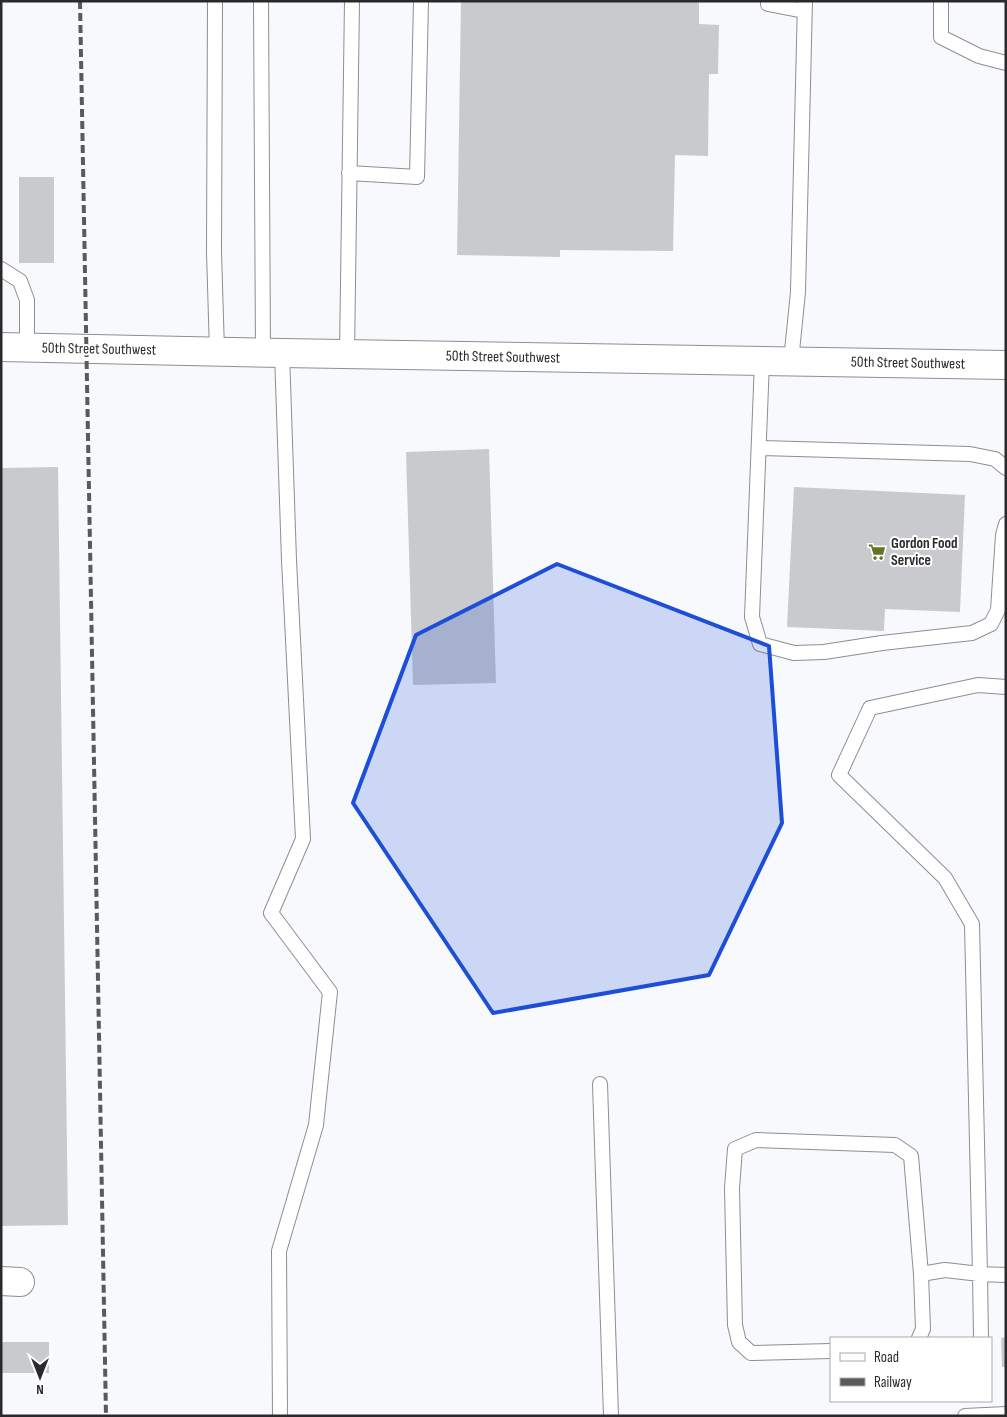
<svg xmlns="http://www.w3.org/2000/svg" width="1007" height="1417" font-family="'Sofia Sans Condensed',sans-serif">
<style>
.building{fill:#c9cacd}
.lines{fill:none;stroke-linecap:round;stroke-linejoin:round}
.service-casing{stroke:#8d8e92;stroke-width:16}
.minor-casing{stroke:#8d8e92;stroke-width:30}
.tertiary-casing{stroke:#8d8e92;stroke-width:30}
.service{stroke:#fff;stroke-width:14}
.minor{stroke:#fff;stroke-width:28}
.tertiary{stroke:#fff;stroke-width:28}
.rail{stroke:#595a5c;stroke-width:4;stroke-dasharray:8 4;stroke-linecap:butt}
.marked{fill:#1d4ed8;fill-opacity:0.2;stroke:#1d4ed8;stroke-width:4;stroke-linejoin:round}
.labels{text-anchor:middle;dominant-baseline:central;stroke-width:4;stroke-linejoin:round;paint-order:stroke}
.street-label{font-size:15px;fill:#2a2a2c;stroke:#fff}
.poi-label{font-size:15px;font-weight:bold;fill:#2a2a2c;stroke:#fff;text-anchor:start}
</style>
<rect width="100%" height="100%" fill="#f7f9fc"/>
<!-- building -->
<path class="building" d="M461,1h238v23l20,1 -1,49h-9l-1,82 -33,-1 -2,96 -113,-1v7l-103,-2z
M19,177h35v86h-35z
M489,449l7,234 -83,2 -7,-233z
M58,467l10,758 -67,1v-758z
M794,487l171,8 -5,117 -75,-3 -1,22 -97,-4z
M1006,1337v30h-4l-1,-29z
M2,1342h47v31h-47z"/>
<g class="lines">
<!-- service casing -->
<g class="service-casing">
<path id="service" d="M215,1l-1,251 3,99
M261,1l2,351
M768,1v3l36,7
M941,1v36l38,19 27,7
M349,173l68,4 4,-176
M1,269l19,12 7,19v47
M347,354l5,-353
M762,361l-10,256 8,27 34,9 30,-1 58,-9 90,-10 19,-9 7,-14 5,-75 3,-11
M791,361l7,-69 7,-291
M759,448l211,6 25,5 11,9
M600,1084l11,332
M921,1274l24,-4 35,4 -8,-350 -27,-46 -106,-103 31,-67 108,-23 28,2
M981,1338l-1,-64 26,1
M831,1351l-80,2 -12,-11 -4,-17 -3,-137 3,-39 21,-9 139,5 16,11 10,118 2,55 -4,9
M280,1416l-1,-165 37,-126 14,-133 -59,-79 32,-74 -14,-279 -7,-207
M965,1416l41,-2"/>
</g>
<!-- minor casing -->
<g class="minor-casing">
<path id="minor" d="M1,1281l19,1"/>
</g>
<!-- tertiary casing -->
<g class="tertiary-casing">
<path id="tertiary" d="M1,347l281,6 724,12"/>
</g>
<!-- service -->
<use href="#service" class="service"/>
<!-- minor -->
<use href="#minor" class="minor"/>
<!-- tertiary -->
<use href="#tertiary" class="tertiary"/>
<!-- rail -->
<path class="rail" d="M80,1l26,1415"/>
</g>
<!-- marked area -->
<path class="marked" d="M557,564l212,82 13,177 -73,152 -216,38 -140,-210 63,-168z"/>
<!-- icons -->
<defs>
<g id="supermarket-bare" transform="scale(1.35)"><path d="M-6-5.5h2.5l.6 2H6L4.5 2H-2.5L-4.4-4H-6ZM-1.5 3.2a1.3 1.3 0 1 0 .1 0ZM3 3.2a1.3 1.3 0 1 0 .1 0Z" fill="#627524" stroke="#fff" stroke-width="2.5" paint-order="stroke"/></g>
</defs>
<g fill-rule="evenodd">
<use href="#supermarket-bare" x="877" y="552"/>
</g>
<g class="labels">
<!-- street labels -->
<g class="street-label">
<text transform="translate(99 349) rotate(1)">50th Street Southwest</text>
<text transform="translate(503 357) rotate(1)">50th Street Southwest</text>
<text transform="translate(908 363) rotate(1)">50th Street Southwest</text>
</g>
<!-- poi labels -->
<g class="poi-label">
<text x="891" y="543">Gordon Food<tspan x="891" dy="17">Service</tspan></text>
</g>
</g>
<!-- border -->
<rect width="1007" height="1417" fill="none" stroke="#2a2a2c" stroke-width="5"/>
<!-- legend -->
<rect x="830" y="1337" width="162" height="65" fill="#ffffff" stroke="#aaaaab"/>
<rect x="840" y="1353" width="25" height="8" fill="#ffffff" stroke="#aaaaab"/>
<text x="874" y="1362" font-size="15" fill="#2a2a2c">Road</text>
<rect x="840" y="1378" width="25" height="8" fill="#595a5c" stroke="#aaaaab"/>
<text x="874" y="1387" font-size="15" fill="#2a2a2c">Railway</text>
<!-- north arrow -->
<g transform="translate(40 1377) rotate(180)" stroke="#ffffff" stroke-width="4" paint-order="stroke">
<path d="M0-4L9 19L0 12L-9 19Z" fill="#2a2a2c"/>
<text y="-8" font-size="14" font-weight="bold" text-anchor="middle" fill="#2a2a2c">N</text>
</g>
</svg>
